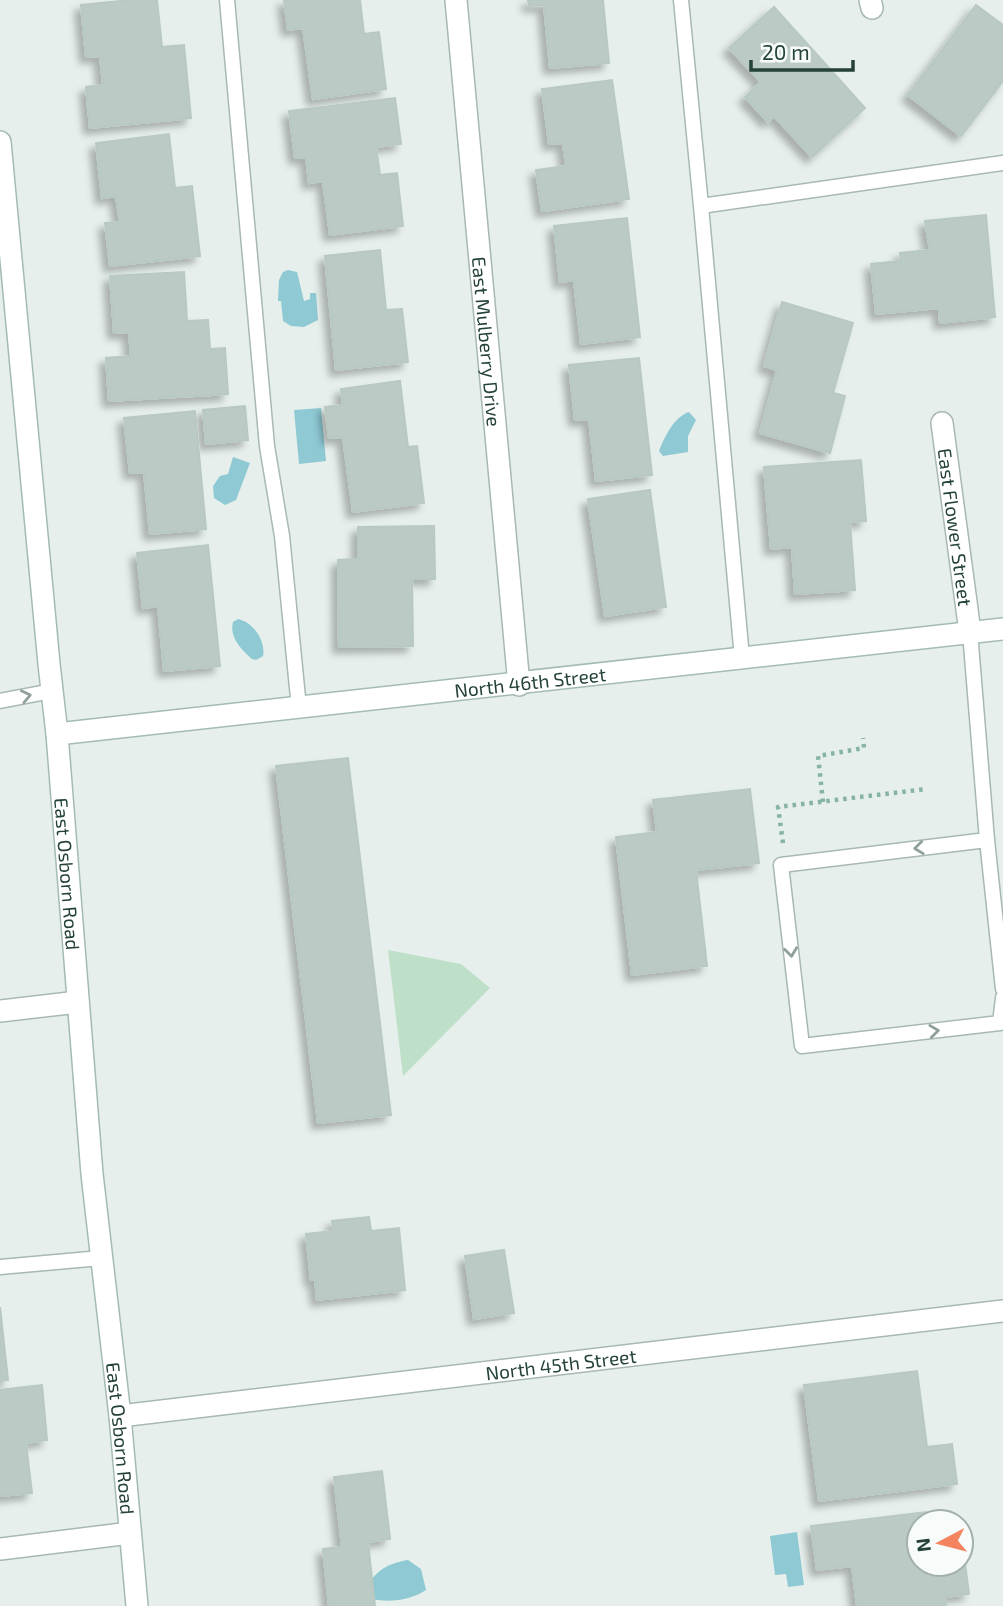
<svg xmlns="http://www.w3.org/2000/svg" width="1003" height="1606" font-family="'Exo 2',sans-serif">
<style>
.green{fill:#bfe0c8}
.water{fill:#8ec9d4}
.building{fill:#bbcac4;stroke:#b8c9c2;stroke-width:2;filter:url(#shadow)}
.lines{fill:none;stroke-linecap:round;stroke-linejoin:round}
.lane-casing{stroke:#a8b8b2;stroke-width:17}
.street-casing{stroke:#a8b8b2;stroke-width:24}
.secondary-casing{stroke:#a4bbb3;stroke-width:24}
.path{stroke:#86b3a5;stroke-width:4.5;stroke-dasharray:3.5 5;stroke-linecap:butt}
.lane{stroke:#fff;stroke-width:14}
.street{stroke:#fff;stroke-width:21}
.secondary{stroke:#fff;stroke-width:21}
.oneway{stroke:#92a09c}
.labels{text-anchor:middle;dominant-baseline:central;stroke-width:7;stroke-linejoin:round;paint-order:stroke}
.street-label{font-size:19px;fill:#24423a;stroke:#f7fbf9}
</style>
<defs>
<filter id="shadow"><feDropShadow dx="-6" dy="6" stdDeviation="3.5" flood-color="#0004"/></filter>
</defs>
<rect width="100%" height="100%" fill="#e6efeb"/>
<!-- green -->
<path class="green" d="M388,950l73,14 29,24 -87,88z"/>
<!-- water -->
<path class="water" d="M288,270l9,2 7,29 6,-2v-6h6l2,27 -14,7 -13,-1 -8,-5 -2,-20h-3l1,-21 4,-8z
M321,408l5,53 -27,3 -5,-54z
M689,412l7,8 -8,16v16l-25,4 -4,-5c6,-15 15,-34 30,-39z
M233,457l17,6 -14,37 -11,5 -11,-7 -1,-12 7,-10 8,-2z
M238,619c15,3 28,22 25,37l-7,4 -4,-1c-11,-10 -23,-22 -19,-37z
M797,1532l7,53 -16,2 -2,-13 -11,1 -5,-39z
M408,1560l13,9 5,21c-15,10 -36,13 -54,9l-3,-15c9,-16 22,-21 39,-24z"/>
<!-- building -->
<path class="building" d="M131,0h26l5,47 22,-2 7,73 -101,10 -4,-41 17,-2 -3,-29 -14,1 -5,-52z
M284,0h76l4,34 15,-2 7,57 -73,10 -10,-71 -15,2z
M528,0h75l6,63 -59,5 -6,-63 -15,1z
M976,5l27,20v56l-42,55 -53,-41z
M774,7l91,101 -53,49 -38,-41 -6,6 -23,-25 16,-15 -32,-34z
M612,80l17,119 -87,12 -6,-41 30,-4 -3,-23 -14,1 -7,-55z
M395,98l6,46 -25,3 4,28 17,-2 6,53 -73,9 -7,-54 -14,2 -3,-26 -11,1 -6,-47z
M169,134l6,54 17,-2 8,70 -90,10 -5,-43 15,-1 -4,-26 -14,2 -6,-55z
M986,215l9,102 -55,6 -1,-15 -63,6 -5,-50 30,-3 -1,-8 30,-3 -5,-29z
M627,218l13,119 -59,7 -7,-64 -14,2 -6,-56z
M380,250l6,60 16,-1 6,53 -72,8 -11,-114z
M184,272l3,49 21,-1 2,29 15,-1 3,46 -119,7 -3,-43 25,-2 -2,-24 -15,1 -4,-57z
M782,302l71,21 -20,70 12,3 -15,57 -70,-20 17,-63 -13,-4z
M639,358l13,117 -56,6 -7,-62 -14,1 -6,-55z
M400,381l8,66 9,-1 7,57 -71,9 -10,-75 -14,1 -4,-31 18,-2 -2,-16z
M245,406l3,34 -42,4 -3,-34z
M195,411l11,118 -56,5 -6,-62 -14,1 -6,-55z
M861,460l5,61 -16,1 5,68 -60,4 -3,-47 -21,2 -7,-82z
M650,490l16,117 -61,9 -17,-117z
M434,526l1,53h-23l1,67 -74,1 -1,-87 20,-1v-32z
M208,545l12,121 -56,5 -6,-65 -15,2 -6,-55z
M348,758l43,357 -73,8 -42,-357z
M750,789l9,74 -63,7 11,96 -75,9 -16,-138 41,-5 -4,-32z
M369,1217l2,14 28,-3 6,62 -88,10 -2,-21 -4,1 -5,-46 28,-3 -2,-10z
M504,1250l10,63 -40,6 -9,-63z
M0,1307l8,73 -8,1z
M917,1371l10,76 25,-3 5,40 -138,17 -15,-116z
M42,1385l5,55 -21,3 6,50 -32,3v-106z
M382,1471l8,68 -22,3 7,64h-46l-6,-57 19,-2 -8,-70z
M926,1512l1,10h-8v42h42l1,-23 7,53 -24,3 1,9h-89l-5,-40 -35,4 -6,-44z"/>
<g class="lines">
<!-- lane casing -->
<g class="lane-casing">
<path id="lane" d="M227,0l40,446 15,90 17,172
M681,0l20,206
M970,632l17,208 16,149
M742,658l-41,-452 302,-43
M0,701l52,-10
M987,840l-206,25 21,181 198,-23 3,-25
M0,1267l101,-9"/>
</g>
<!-- street casing -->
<g class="street-casing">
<g id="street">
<path id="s1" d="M456,0l63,685"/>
<path d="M870,0l2,8"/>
<path id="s2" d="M942,423l28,209"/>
<path d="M0,1011l78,-9"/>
<path id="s3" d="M120,1416l883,-105"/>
<path d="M0,1549l130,-16"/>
</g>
</g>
<!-- secondary casing -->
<g class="secondary-casing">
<g id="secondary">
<path id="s4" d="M0,142l49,522 8,70 35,440 28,242 17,190"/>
<path id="s5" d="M57,734l946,-105"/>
</g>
</g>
<!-- path -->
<path class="path" d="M823,802l-5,-46 46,-8 -1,-10
M783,843l-5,-36 148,-18"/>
<!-- lane -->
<use href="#lane" class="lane"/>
<!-- street -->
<use href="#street" class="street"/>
<!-- secondary -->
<use href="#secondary" class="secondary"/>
</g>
<!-- one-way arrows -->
<defs><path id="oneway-chevron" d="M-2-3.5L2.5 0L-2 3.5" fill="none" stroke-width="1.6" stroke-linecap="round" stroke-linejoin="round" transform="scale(1.75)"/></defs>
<g class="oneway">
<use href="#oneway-chevron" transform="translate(26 696) rotate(-12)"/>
<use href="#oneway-chevron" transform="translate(919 848) rotate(173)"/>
<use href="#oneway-chevron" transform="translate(791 952) rotate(83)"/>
<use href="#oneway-chevron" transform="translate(934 1031) rotate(-7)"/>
</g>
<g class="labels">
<!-- street labels -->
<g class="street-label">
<text stroke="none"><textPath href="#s1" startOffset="343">East Mulberry Drive</textPath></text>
<text stroke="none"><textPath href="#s2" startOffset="105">East Flower Street</textPath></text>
<text stroke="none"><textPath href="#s5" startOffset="476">North 46th Street</textPath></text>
<text stroke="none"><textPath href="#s4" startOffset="735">East Osborn Road</textPath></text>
<text stroke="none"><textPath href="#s3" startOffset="444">North 45th Street</textPath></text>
<text stroke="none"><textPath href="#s4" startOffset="1302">East Osborn Road</textPath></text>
</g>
</g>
<!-- north arrow -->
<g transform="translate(940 1543) rotate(263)"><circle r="33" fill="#f7fbf9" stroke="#a3b1ad" stroke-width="2"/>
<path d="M0-5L12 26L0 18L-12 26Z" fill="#f4845f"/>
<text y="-10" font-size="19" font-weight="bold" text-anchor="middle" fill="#24423a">N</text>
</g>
<!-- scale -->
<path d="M751 60v10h102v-10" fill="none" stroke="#24423a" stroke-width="3.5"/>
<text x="762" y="60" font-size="21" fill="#24423a" stroke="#f7fbf9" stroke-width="5" paint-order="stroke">20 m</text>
</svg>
